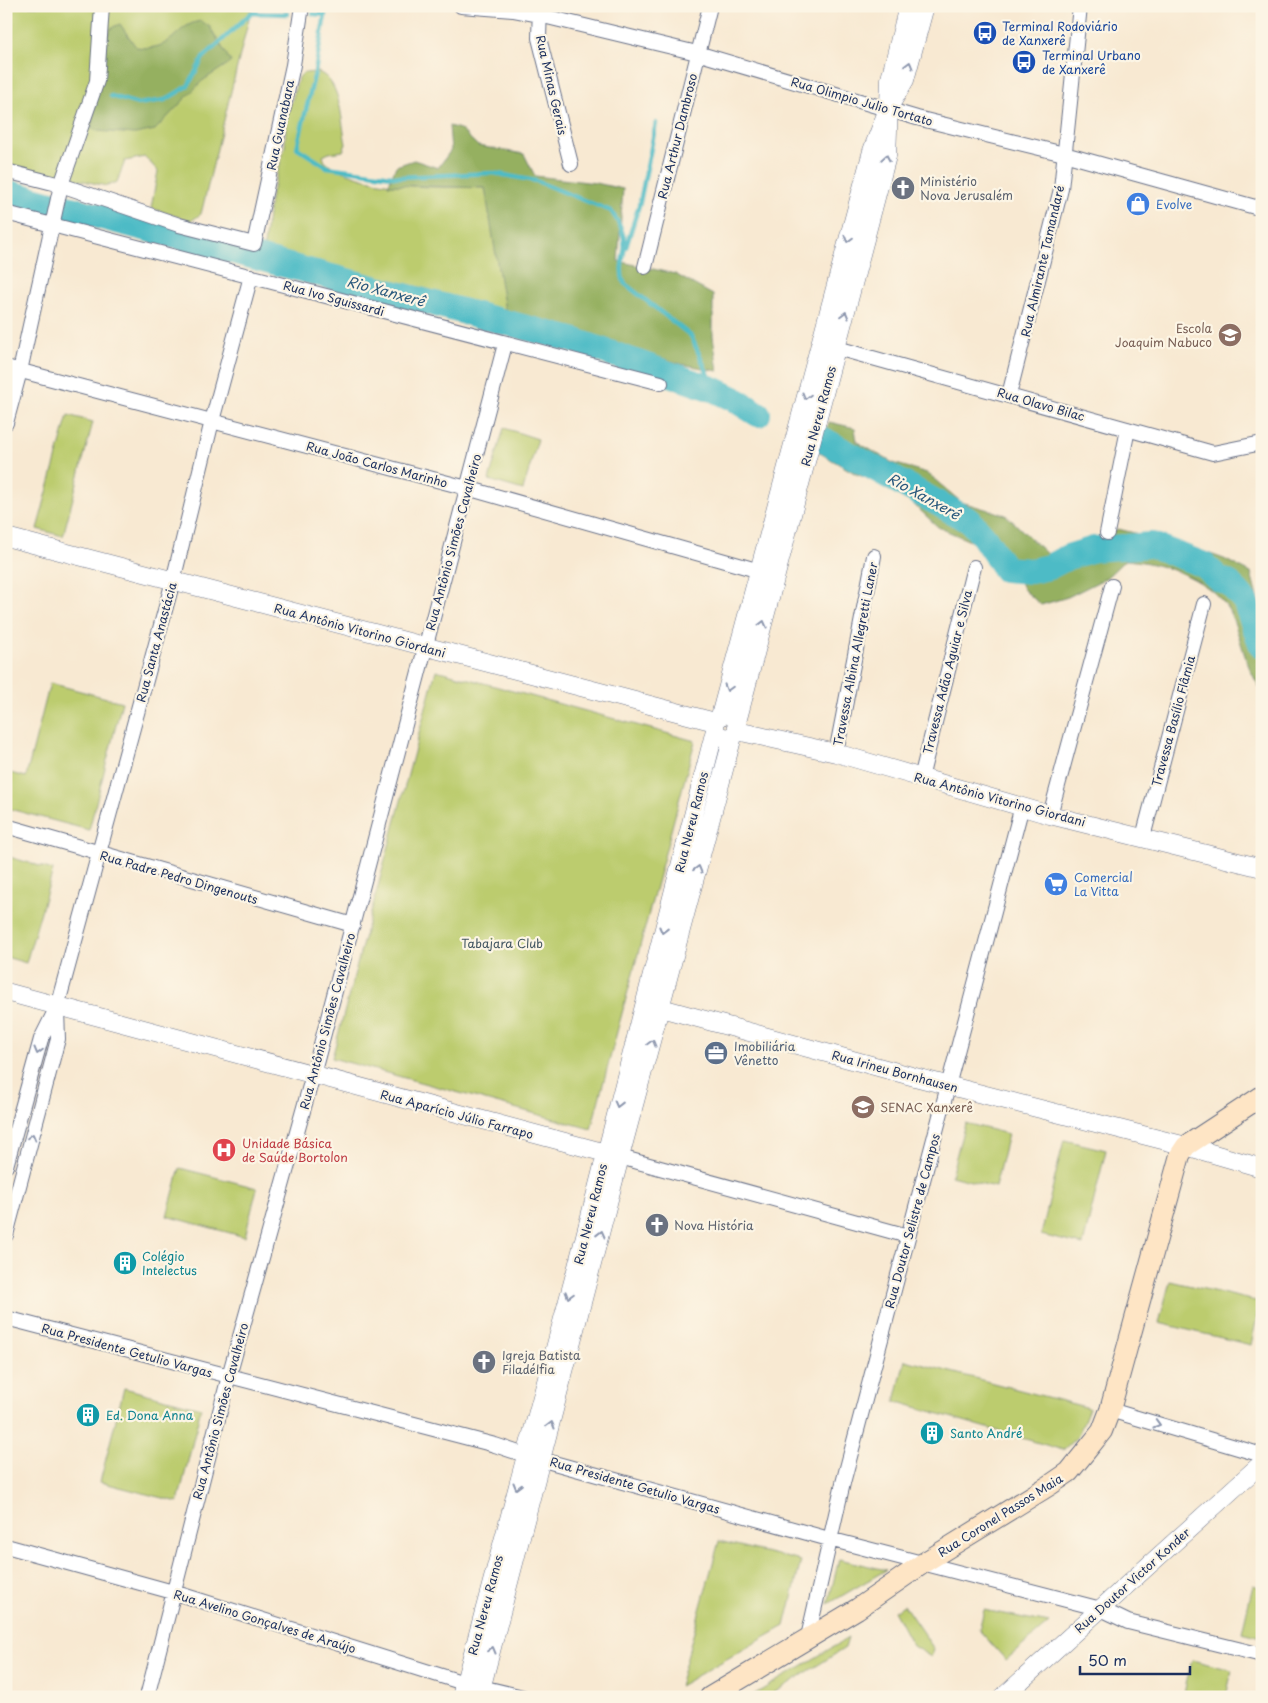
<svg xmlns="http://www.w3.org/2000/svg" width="1268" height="1703" font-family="'Playpen Sans',sans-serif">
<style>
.green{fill:#bccc6e;stroke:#6c7e66}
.forest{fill:#95b061;stroke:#587060}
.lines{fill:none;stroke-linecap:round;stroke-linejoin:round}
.stream{stroke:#4dbbc6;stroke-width:4.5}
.river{stroke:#4dbbc6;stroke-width:26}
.minor-casing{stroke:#687087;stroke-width:16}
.tertiary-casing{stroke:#687087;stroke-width:19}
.secondary-casing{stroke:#687087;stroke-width:22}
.minor{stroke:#fff;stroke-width:14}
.tertiary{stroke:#fff;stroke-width:18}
.secondary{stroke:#fee5c5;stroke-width:20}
.oneway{stroke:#8d97ae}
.labels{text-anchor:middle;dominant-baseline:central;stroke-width:4.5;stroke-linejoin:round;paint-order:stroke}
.transit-label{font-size:12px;fill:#164399;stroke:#fcf5e5;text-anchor:start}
.street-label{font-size:12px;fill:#1b2f5e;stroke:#fcf5e5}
.worship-label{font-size:12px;fill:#5b616d;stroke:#fcf5e5;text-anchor:start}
.shop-label{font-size:12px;fill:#366cbe;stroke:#fcf5e5;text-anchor:start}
.education-label{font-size:12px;fill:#785e54;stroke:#fcf5e5;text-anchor:end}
.park-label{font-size:12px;fill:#435662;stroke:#fcf5e5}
.service-label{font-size:12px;fill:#4e5e75;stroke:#fcf5e5;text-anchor:start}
.health-label{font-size:12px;fill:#be3a42;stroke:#fcf5e5;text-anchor:start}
.culture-label{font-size:12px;fill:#0d838f;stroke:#fcf5e5;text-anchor:start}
.water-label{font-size:14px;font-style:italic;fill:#2a597d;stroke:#fcf5e5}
</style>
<rect width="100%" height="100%" fill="#fcf5e5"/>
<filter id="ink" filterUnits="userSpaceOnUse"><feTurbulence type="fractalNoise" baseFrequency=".02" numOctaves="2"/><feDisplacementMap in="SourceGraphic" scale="10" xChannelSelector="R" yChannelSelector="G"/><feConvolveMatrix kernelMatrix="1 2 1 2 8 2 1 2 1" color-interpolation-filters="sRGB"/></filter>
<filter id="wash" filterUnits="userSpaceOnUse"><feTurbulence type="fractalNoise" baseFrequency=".0096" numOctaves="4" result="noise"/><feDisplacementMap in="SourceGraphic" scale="20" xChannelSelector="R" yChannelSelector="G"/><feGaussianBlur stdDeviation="1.12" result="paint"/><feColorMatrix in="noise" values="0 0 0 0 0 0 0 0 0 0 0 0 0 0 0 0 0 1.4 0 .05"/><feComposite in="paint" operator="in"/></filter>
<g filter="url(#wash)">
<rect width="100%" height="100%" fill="#f8e9d2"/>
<!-- green -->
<path class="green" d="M6,6h246l-51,208 -10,7 -40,-13 7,-37 -13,-14 -20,4 -8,21 -10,4 -101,-22z
M318,72c24,9 23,50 28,72l-3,7 -14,2 -6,3 2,6c50,30 109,24 166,26l14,123c-52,-14 -104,-31 -157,-40 -27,-4 -61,-4 -85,-18l7,-54 15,-52 1,-26 12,-42 5,-6z
M68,415l25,7 -30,114 -26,-7z
M504,428l34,11 -15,51 -34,-10z
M436,670l259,71 -104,388 -259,-71z
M50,683l72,19 -33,128 -83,-22v-36l20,5z
M6,856l47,14 -27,93 -20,-6z
M965,1123l43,11 -13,53 -44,-11z
M1064,1140l42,10 -23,95 -42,-10z
M180,1168l77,20 -12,49 -78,-21z
M1170,1281l90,21 -9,43 -92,-22z
M905,1360l184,48 -11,28 -15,14 -168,-49z
M124,1388l77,20 -23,94 -78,-20z
M719,1541l82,20 -16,65 -106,60z
M839,1559l47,11 -58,34z
M1253,1585l9,3v49l-20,-5z
M904,1605l30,44 -3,8 -18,-11 -19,-35z
M984,1610l65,13 -43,37 -27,-30z
M848,1638l-3,10 -73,46 2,3h-24z
M1192,1660l40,10 -6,27h-43z"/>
<!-- forest -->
<path class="forest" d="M201,21l9,6 21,35 -29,19 -47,49 -20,4 -38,-3 -6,-3 15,-89 5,-11 9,-4 16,23c39,6 37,-22 65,-26z
M449,126l11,3 18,17 46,8 11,22 61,7 27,6 -5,72 57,13 38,21v41l5,35 -37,-7 -176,-53 -20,-123 -97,-3 8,-19 18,-6 24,8 13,-18z
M829,422l26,6 2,14 36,21 34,10 34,29 45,13 41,39 48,-14 23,-11 70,17 36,13 27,14 11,45v73c-18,-27 -19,-47 -30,-74 -15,-37 -71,-55 -107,-57l-19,18 -38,19 -27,8 -18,-16 -12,-30 -73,-32 -45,-42 -35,-10 -38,-22z"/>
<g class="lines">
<!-- stream -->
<path class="stream" d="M313,14l12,1 -10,57 -18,76 30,19 72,10 94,-4 43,8 75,30c8,11 16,26 13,41 -2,12 -4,19 0,31l67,53 24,54
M111,96l27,8 27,-4 23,-14 15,-28 48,-45 37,1
M626,247l14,-45 16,-79"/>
<!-- river -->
<path class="river" d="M6,192l567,148 142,50 19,9 24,15
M818,437l152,84 14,16 21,32 26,2 18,-4 19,-10 26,-8 58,-4 52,20 14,13 12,6 15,17 17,45"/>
</g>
</g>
<g filter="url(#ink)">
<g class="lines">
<!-- minor casing -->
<g class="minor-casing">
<path id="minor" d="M461,6l52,4 26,5 158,38 220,65 147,36 191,53 7,-2
M540,6l-1,32 32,126
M6,171l55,14 118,40 75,19 39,-179 9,-59
M6,213l655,170
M645,267l65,-261
M826,345l387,108 49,-10
M6,367l461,121 300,85
M1009,395l52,-206 19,-183
M6,423l14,-52 41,-186 36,-104 5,-75
M1107,533l21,-104
M836,753l38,-197
M921,778l53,-211
M1050,815l62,-229
M6,826l347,99
M1143,837l61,-233
M620,1157l288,79
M6,1166l35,-127 16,-32 116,-426 39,-160 39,-145
M6,1235l52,-196 -1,-29
M6,1318l489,127 30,10 304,84 272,70 27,13 134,33
M1110,1410l152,45
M6,1546l167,46 291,91 59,14
M808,1637l35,-154 179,-677
M147,1697l82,-321 84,-301 192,-731"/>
</g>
<!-- tertiary casing -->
<g class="tertiary-casing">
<path id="tertiary" d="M6,537l709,185
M720,716l152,-565 16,-42 17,-29 20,-74
M737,722l-6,-7 -8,-1 -8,8v11l10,5 8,-2 4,-5v-9l150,-566 3,-77 18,-73
M737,731l99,22 214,62 212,53
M6,992l611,164
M650,1005l265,72 271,69 76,22
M461,1697l117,-434 137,-533
M479,1697l141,-540 113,-421
M1003,1697l259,-234"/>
</g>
<!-- secondary casing -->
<g class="secondary-casing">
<path id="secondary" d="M710,1697l147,-88 68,-47 125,-77 19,-13 17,-21 16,-20 8,-21 70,-255 6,-9 76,-50"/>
</g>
<!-- minor -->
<use href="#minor" class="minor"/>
<!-- tertiary -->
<use href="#tertiary" class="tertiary"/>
<!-- secondary -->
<use href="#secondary" class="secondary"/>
</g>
<!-- one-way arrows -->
<defs><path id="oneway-chevron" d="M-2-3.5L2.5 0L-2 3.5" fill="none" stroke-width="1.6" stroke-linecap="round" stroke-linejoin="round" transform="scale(1.25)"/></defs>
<g class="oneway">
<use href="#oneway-chevron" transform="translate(909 65) rotate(-75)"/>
<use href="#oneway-chevron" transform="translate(886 158) rotate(-80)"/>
<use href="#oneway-chevron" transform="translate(848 239) rotate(105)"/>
<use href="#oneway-chevron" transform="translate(845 315) rotate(-75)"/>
<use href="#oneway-chevron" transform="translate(806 396) rotate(105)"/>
<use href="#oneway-chevron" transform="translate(763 624) rotate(-76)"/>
<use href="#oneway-chevron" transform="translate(728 688) rotate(106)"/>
<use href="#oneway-chevron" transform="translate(698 869) rotate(-75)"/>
<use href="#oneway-chevron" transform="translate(663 930) rotate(104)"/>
<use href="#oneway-chevron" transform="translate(652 1043) rotate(-75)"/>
<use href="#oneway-chevron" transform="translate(38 1051) rotate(105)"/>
<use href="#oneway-chevron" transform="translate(618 1104) rotate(104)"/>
<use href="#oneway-chevron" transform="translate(32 1137) rotate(-75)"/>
<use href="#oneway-chevron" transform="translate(601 1234) rotate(-76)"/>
<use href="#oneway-chevron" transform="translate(569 1295) rotate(106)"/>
<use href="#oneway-chevron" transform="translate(1157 1424) rotate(16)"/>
<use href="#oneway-chevron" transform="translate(551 1425) rotate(-75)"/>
<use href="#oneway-chevron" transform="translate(517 1486) rotate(105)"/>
<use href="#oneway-chevron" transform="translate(492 1650) rotate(-75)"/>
</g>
</g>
<!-- icons -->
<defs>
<g id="bus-disc" transform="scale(1.25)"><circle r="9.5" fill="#1a4fb4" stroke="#fcf5e5"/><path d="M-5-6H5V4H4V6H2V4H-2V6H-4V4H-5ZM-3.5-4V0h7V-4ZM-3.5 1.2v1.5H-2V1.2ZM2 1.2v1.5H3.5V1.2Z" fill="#fff"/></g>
<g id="church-disc" transform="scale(1.25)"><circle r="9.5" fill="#6b7280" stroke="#fcf5e5"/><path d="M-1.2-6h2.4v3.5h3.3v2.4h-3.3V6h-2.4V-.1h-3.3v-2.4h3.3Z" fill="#fff"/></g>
<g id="shop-disc" transform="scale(1.25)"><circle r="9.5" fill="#3f7fe0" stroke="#fcf5e5"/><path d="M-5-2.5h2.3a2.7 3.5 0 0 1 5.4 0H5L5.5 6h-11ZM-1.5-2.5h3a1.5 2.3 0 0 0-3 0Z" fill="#fff"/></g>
<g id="school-disc" transform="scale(1.25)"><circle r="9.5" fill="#8d6e63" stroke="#fcf5e5"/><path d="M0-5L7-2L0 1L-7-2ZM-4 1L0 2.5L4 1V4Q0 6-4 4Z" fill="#fff"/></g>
<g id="supermarket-disc" transform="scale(1.25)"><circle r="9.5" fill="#3f7fe0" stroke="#fcf5e5"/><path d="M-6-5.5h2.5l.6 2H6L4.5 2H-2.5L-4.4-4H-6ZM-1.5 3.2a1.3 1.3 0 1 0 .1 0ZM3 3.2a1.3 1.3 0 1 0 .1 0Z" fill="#fff"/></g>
<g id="office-disc" transform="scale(1.25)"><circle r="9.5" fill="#5c6f8a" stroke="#fcf5e5"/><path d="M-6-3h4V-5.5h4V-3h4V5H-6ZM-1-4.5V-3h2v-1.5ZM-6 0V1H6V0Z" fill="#fff"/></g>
<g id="university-disc" transform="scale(1.25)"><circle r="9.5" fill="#8d6e63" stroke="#fcf5e5"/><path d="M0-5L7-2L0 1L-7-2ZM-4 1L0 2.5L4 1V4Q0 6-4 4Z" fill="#fff"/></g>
<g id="hospital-disc" transform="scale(1.25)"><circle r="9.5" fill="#e0444e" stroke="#fcf5e5"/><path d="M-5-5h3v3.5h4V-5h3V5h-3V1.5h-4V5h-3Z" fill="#fff"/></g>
<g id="building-disc" transform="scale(1.25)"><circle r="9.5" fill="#0f9aa8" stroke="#fcf5e5"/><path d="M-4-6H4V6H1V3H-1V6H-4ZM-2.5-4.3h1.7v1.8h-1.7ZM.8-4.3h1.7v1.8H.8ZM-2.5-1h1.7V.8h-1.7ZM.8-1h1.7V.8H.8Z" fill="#fff"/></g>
</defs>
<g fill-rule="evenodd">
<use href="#bus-disc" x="985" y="33"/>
<use href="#bus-disc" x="1024" y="62"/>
<use href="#church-disc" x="903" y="188"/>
<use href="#shop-disc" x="1138" y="204"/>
<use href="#school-disc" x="1230" y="335"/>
<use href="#supermarket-disc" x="1056" y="884"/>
<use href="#office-disc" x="716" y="1053"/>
<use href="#university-disc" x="863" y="1107"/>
<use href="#hospital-disc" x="224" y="1150"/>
<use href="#church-disc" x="657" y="1225"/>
<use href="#building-disc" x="125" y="1263"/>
<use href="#church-disc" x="484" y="1362"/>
<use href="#building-disc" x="88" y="1415"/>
<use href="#building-disc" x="932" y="1433"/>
</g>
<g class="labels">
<!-- transit labels -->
<g class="transit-label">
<text x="1002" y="26">Terminal Rodoviário<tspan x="1002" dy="14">de Xanxerê</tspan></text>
<text x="1042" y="55">Terminal Urbano<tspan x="1042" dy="14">de Xanxerê</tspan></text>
</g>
<!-- street labels -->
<g class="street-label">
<text transform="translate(552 85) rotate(77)">Rua Minas Gerais</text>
<text transform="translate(862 101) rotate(16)">Rua Olimpio Julio Tortato</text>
<text transform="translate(280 125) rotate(-78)">Rua Guanabara</text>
<text transform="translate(677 136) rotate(-76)">Rua Arthur Dambroso</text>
<text transform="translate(1042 261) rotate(-77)">Rua Almirante Tamandaré</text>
<text transform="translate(334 298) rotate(15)">Rua Ivo Sguissardi</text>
<text transform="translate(1041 404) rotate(16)">Rua Olavo Bilac</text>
<text transform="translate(818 416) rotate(-75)">Rua Nereu Ramos</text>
<text transform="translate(377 464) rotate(15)">Rua João Carlos Marinho</text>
<text transform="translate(453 542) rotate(-75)">Rua Antônio Simões Cavalheiro</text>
<text transform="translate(360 630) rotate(15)">Rua Antônio Vitorino Giordani</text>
<text transform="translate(156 642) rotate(-75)">Rua Santa Anastácia</text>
<text transform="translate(855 654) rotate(-79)">Travessa Albina Allegretti Laner</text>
<text transform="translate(947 672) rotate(-76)">Travessa Adão Aguiar e Silva</text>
<text transform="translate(1173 721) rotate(-75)">Travessa Basílio Flâmia</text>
<text transform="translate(1000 799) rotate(15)">Rua Antônio Vitorino Giordani</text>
<text transform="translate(691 822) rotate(-76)">Rua Nereu Ramos</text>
<text transform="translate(179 877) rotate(16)">Rua Padre Pedro Dingenouts</text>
<text transform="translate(327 1021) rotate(-75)">Rua Antônio Simões Cavalheiro</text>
<text transform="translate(895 1071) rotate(15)">Rua Irineu Bornhausen</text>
<text transform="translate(457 1114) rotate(15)">Rua Aparício Júlio Farrapo</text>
<text transform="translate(590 1214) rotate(-76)">Rua Nereu Ramos</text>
<text transform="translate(912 1221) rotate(-75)">Rua Doutor Selistre de Campos</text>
<text transform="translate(127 1350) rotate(15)">Rua Presidente Getulio Vargas</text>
<text transform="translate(220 1411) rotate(-75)">Rua Antônio Simões Cavalheiro</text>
<text transform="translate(635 1485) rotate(16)">Rua Presidente Getulio Vargas</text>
<text transform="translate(1000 1515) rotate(-32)">Rua Coronel Passos Maia</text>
<text transform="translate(1132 1580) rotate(-42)">Rua Doutor Victor Konder</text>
<text transform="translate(485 1605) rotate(-75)">Rua Nereu Ramos</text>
<text transform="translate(265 1621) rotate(17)">Rua Avelino Gonçalves de Araújo</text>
</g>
<!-- worship labels -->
<g class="worship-label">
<text x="920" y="181">Ministério<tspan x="920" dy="14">Nova Jerusalém</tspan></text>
<text x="674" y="1225">Nova História</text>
<text x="502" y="1355">Igreja Batista<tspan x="502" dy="14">Filadélfia</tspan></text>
</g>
<!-- shop labels -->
<g class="shop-label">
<text x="1156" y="204">Evolve</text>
<text x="1074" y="877">Comercial<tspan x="1074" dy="14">La Vitta</tspan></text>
</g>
<!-- education labels -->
<g class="education-label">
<text x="1212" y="328">Escola<tspan x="1212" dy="14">Joaquim Nabuco</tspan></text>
<text x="880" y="1107" text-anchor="start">SENAC Xanxerê</text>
</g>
<!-- park labels -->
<g class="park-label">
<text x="502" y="943">Tabajara Club</text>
</g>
<!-- service labels -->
<g class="service-label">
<text x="734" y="1046">Imobiliária<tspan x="734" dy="14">Vênetto</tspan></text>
</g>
<!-- health labels -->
<g class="health-label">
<text x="242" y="1143">Unidade Básica<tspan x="242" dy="14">de Saúde Bortolon</tspan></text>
</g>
<!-- culture labels -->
<g class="culture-label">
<text x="142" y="1256">Colégio<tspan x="142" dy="14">Intelectus</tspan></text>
<text x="106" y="1415">Ed. Dona Anna</text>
<text x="950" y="1433">Santo André</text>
</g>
<!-- water labels -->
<g class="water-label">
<text transform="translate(386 291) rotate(15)">Rio Xanxerê</text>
<text transform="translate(924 496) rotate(29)">Rio Xanxerê</text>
</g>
</g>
<!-- margin -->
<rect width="1268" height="1703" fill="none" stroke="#fcf5e5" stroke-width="25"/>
<!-- scale -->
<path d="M1080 1666v8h110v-8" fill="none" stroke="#1b2f5e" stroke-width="2.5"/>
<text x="1088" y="1666" font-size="15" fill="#1b2f5e" stroke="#fcf5e5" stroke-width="4" paint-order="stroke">50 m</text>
</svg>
